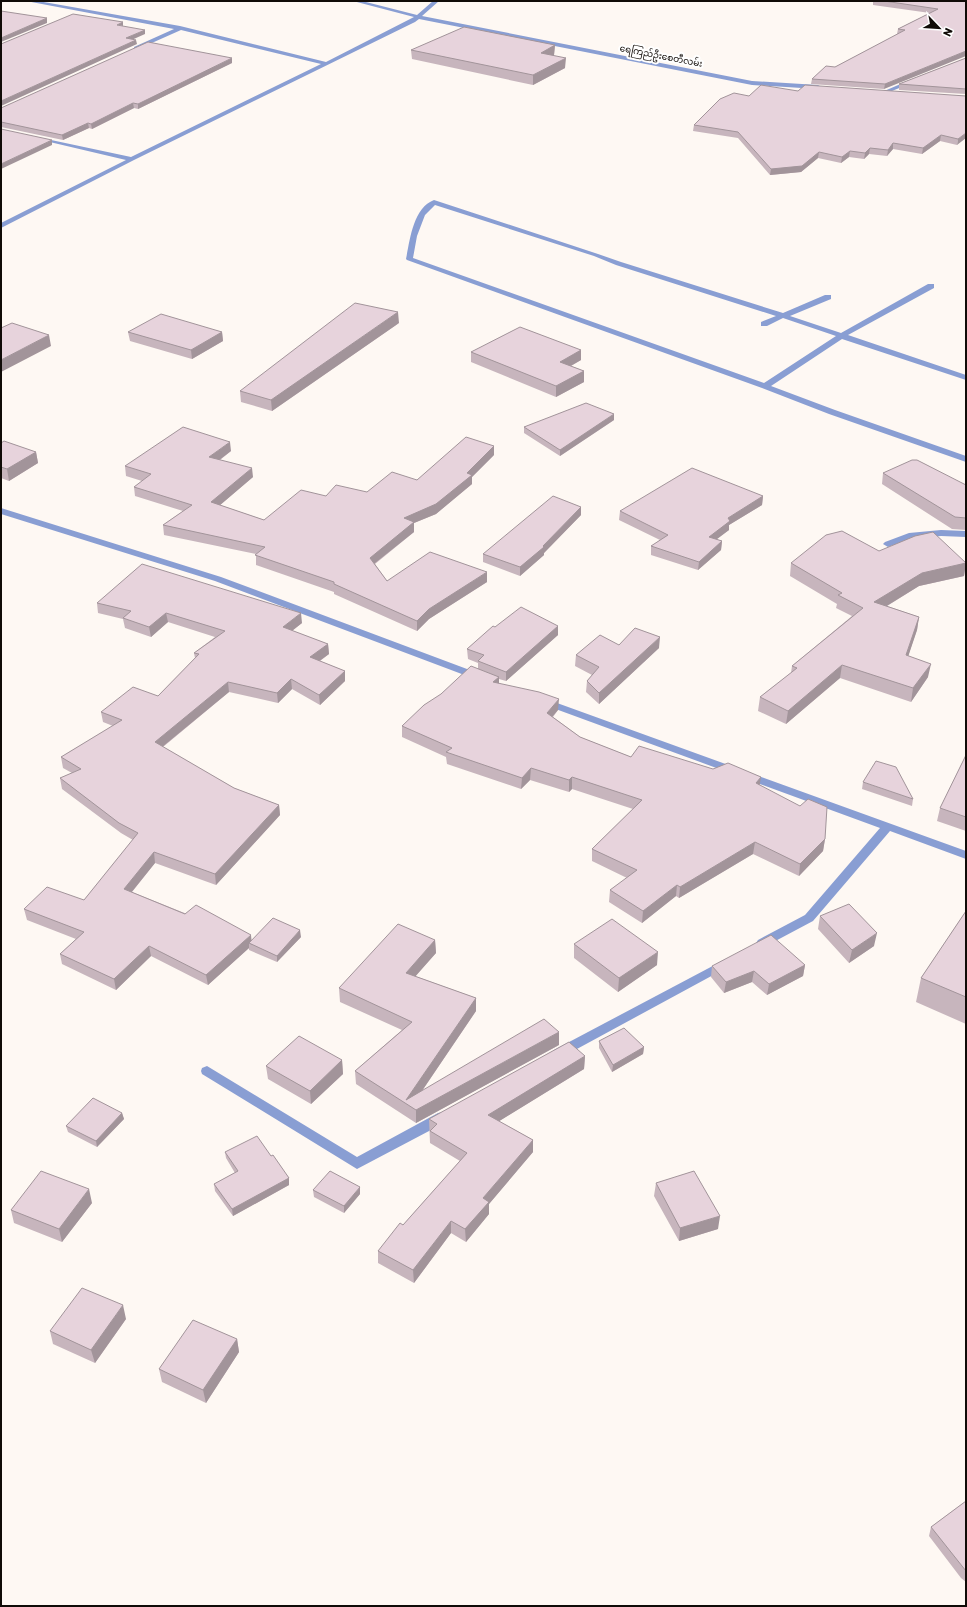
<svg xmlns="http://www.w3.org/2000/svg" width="967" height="1607" font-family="Rubik,'Noto Sans Myanmar',sans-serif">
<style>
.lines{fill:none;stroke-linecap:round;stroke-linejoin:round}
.minor{fill:#899ed3;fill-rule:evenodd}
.wall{fill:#c7b5bd}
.shaded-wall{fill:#a2949a}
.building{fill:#e7d3dc;stroke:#a2949a}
.labels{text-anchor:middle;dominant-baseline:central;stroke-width:4;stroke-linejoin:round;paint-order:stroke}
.far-street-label{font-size:9px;fill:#100b07;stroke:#fff}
</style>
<rect width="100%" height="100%" fill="#fef8f3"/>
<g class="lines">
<!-- minor -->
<path class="minor" d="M26,1h12l142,25 146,36 88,-45 -61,-16h9l55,14 16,-14h6l-17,15 330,65 66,4 3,2 -3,2 -66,-4 -333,-66 -4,3 -281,138 -133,68v-5l125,-63 -89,-21v-2l94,20 190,-93 -140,-34 -45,20 -2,-1v-2l40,-18z
M912,79l3,2 -1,1 -27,11 -5,-1z
M434,200l164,54 23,8 162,51 42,-18h6v4l-41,17 51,17 87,-49h6v4l-86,47 118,40v5l-124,-41 -71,47 64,24 131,46v6l-137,-48 -67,-26 -355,-128 -1,-1c4,-19 7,-51 28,-59zM435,205l159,51 22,9 160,51 -15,6v4h6l16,-8 53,18 -72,47 -351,-125 4,-22 8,-21z
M1,508l220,69 262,98 1,2 -1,2h-8l-260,-98 -214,-67z
M941,530l25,1v6l-25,-1 -31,3 -22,8 -5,-3 2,-2 24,-9z
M546,699l420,152v8l-76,-28 -77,90 -47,25 -4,1 -4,-1 -2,-3 2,-3 47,-25 75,-87 -338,-124 -1,-2 1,-2z
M724,960l4,1 2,3 -2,3 -164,89 -5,2 -5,-2 -1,-3 1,-3z
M207,1066l150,91 81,-44 5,-1 5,1 2,4 -2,4 -91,48 -155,-95 -1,-3 1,-3z"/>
</g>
<!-- wall -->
<path class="wall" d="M866,1h100l-82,88 -73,-5 1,-5 23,-12 63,-33h-1l1,-5 32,-16 -57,-8v-3z
M555,45l-1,10 -1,1 12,12 -32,17 -121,-26 -1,-9z
M966,58v36l-67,-4v-6z
M232,63l-94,46 -4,-1 -42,21 -3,-1 -26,12 -62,-13v-19z
M798,91l168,5 -9,49 -17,-4 -18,13 -29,-5 -6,7 -18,-2 -5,5 -15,-2 -8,6 -23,-5 -17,14 -31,3 -32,-37 -45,-7 1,-6 55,-29z
M399,323l-127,88 -31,-9 -1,-11z
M128,332h94l1,9 -31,18 -62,-18z
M581,350v10l-10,6 13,5v11l-28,15 -85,-35v-10z
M614,420l-54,36 -36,-23v-6z
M1,443l35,9 2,11 -29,18 -8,-3z
M231,451l-11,9 33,17 -33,28 44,15 62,-24 41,-4 50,-12 77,-25 -22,22v7l-36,30 -22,9v9l-39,32 12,17 100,1 -58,37 -12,12 -83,-37v-2l-78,-27v-11l-92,-19 -1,-10 20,-14 -48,-15 -1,-9 8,-6 -16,-5 -1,-10z
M883,473l83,12v45l-14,-1 -70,-45z
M763,496l-1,9 -33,20v5l-13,9 6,2 -1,9 -23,20 -47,-15v-9l9,-6 -41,-20 1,-9z
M581,507v8l-37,38v2l-24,21 -37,-14v-8z
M879,551l87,12 -2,13 -45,10 -32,20 32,11 -2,13 -9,26 20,21 -17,25 -71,-24 -54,46 -28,-13 2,-14 31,-24 1,-7 60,-50 -16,-8 1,-4 -47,-28 1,-13z
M97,603l205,20 -10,8 36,13 1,10 -9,7 25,10v10l-25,24 -28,-16 -14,14 -49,-11 -66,55 71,41 45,17 1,10 -64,70 -61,-22 -23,29 120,48 49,-3 -24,25 -28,-12v-2l-41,37 -57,-29 -35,34 -54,-26 -2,-10 16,-15 -49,-19 -3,-11 60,-9 49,-60 -12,-7 -59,-44 -2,-11 12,-5 -9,-5 -2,-11 52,-31 -10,-4 -2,-10 57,-16 37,-38 -1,-5 21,-16 -47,-15 -17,15 -26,-9 -2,-9 -25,-6z
M558,626v9l-52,46 -7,-2v4l59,27 -5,7 27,20 51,20 129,28 65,54 -2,12 -24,25 -46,-22 -74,44 -3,-2 -34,27 -33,-21 1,-12 17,-12 -35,-17v-12l41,-40 -61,-20 -3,3 -39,-12 -9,9 -74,-25 -1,-7 -44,-20v-11l76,-57v-6l-10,-4 -1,-10 28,-22z
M619,645l40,3 -60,56 -13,-12 1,-11 5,-6 -17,-9 1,-11z
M966,755v76l-29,-10 3,-13z
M863,782l50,17 -1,7 -50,-17z
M966,911v113l-50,-22 5,-24z
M820,916l54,30 -25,17 -31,-34z
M435,940l1,13 -21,23 61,22v13l-54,80 137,-46 -143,78 -60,-39 -1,-13 47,-41 -62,-28 -1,-14z
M574,944l83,21 -39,27 -44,-34z
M805,965l-2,11 -36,19 -15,-13 -28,11 -13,-16 1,-11z
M599,1041l45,6 -1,7 -31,18 -13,-24z
M585,1056l-1,13 -85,52 34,19v12l-44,52v10l-23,28 -15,-9 -37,50 -36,-20v-12l25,-26 57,-64 -30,-18 -1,-24z
M342,1060l1,14 -32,30 -43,-25 -2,-13z
M122,1113l2,6 -27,28 -29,-15 -2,-6z
M225,1152l46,4 18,22v7l-56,31 -18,-25 -1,-7 21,-11 -9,-15z
M656,1183l62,46 -39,12 -25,-45z
M313,1190l47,4 -16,19 -30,-16z
M92,1203l-30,39 -48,-19 -3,-13z
M126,1319l-31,44 -42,-19 -3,-13z
M237,1339l2,13 -33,51 -44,-21 -3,-13z
M966,1501v81l-5,-4 -32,-42 2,-9z"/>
<!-- shaded-wall -->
<path class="shaded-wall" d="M47,18v5l-46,19v-4z
M123,22v4l-6,-1z
M145,30v4l-18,8 -1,-4z
M136,40l1,4 -136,62v-5z
M555,45l-1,10 -13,8v-10z
M966,51v5l-82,33 1,-5z
M232,58v5l-94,46v-5z
M566,58l-1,10 -32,17v-10z
M133,103l1,5 -42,21 -1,-5z
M88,123l1,5 -26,12 -1,-5z
M966,133v5l-9,7 1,-6z
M941,135l-1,6 -18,13 1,-6z
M52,140v5l-51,24v-5z
M893,143v6l-6,7 1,-6z
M870,148l-1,6 -5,5 1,-6z
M850,151l-1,6 -8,6 1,-6z
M819,152l-1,6 -17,14 -31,3 1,-6z
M398,312l1,11 -127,88 -1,-11z
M222,332l1,9 -31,18 -1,-9z
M49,335l2,11 -50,26v-12z
M581,350v10l-21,12v-10z
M584,371v11l-28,15v-11z
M614,414v6l-54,36v-6z
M230,442l1,9 -21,16 -1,-10z
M494,446v9l-22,22v7l-36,30 -22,9v9l-44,35v-9l34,-40 63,-45z
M36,452l2,11 -29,18 -2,-12z
M252,468l1,9 -41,35 -1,-10z
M763,496l-1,9 -33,20v5l-21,16 1,-9 19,-19z
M581,507v8l-37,38v2l-24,21v-9l23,-21z
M722,541l-1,9 -23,20 1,-8z
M966,563l-2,13 -45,10 -47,29 2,-13 48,-29z
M487,572v10l-58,37 -12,12v-10l12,-12z
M166,613l2,9 -17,15 -2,-10z
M301,613l1,10 -18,14 -1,-10z
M919,617l-2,13 -13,39 2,-14z
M558,626v9l-52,46v-9z
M660,637l-1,11 -60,56v-11z
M328,644l1,10 -18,13 -1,-10z
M931,664l-3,13 -17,25 2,-14z
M842,665l-2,13 -54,46 2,-13z
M345,671v10l-25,24 -1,-10z
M499,677v11l-6,-6z
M291,679l1,10 -14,14 -1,-10z
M228,682l1,10 -73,60 -1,-10z
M559,699l-1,11 -12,14 1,-11z
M531,768l-1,12 -9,9 1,-11z
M572,777v12l-3,3v-12z
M761,777l-2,12 -3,-6z
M279,805l1,10 -64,70 -1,-11z
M825,839l-2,12 -24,25 1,-12z
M755,842l-2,12 -74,44 1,-11z
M154,852l1,11 -29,36 -2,-10z
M677,885l-1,11 -34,27 1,-12z
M300,930l1,7 -24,25v-6z
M877,933l-3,13 -25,17 3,-13z
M251,935l1,10 -3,-2v5l-41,37 -2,-10z
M435,940l1,13 -29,33 -1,-13z
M149,946l2,10 -35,34 -2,-11z
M658,952l-1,13 -39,27 1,-14z
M805,965l-2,11 -36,19 2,-11z
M754,971l-2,11 -28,11 2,-11z
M476,998v13l-65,96 -5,-7z
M559,1032v13l-143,78v-13z
M644,1047l-1,7 -31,18 1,-7z
M585,1056l-1,13 -96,59v-13z
M342,1060l1,14 -32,30 -1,-13z
M122,1113l2,6 -27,28 -1,-6z
M533,1140v12l-44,52v10l-23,28 -1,-13 18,-31z
M289,1178v7l-56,31 -1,-7z
M360,1187v7l-16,19v-7z
M89,1189l3,14 -30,39 -3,-13z
M720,1216l-2,13 -39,12 1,-13z
M451,1221v12l-37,50 -1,-13z
M123,1305l3,14 -31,44 -4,-13z
M237,1339l2,13 -33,51 -3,-13z"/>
<!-- building -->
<path class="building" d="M884,1h82v50l-81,33 -73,-5 14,-13 9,1 70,-37 -7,-1 40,-20z
M1,11l46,7 -46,20z
M73,14l50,8 -6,3 28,5 -19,8 10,2 -135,61v-57z
M464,27l91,18 -14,8 25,5 -33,17 -122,-25z
M148,42l84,16 -94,46 -5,-1 -42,21 -3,-1 -26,12 -61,-13v-14z
M966,58v31l-67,-5z
M761,85l37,6 7,-6 161,11v37l-8,6 -17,-4 -18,13 -30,-5 -5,7 -18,-2 -5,5 -15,-2 -8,6 -23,-5 -17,14 -31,3 -33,-37 -44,-7 26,-26 14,-6 15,3z
M1,129l51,11 -51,24z
M355,303l43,9 -127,88 -31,-9z
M161,314l61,18 -31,18 -63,-18z
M12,323l37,12 -48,25v-32z
M520,327l61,23 -21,12 24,9 -28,15 -85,-34z
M586,403l28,11 -54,36 -36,-23z
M183,427l47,15 -21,15 43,11 -41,34 53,18 37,-30 25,6 10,-11 31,7 25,-20 25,8 49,-43 28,9 -27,27 5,2 -36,29 -32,14 10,4 -44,36 17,23 43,-29 57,20 -58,37 -12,12 -83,-37v-2l-79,-27 10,-8 -102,-22 29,-20 -58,-18 17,-13 -26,-8z
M4,441l32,11 -29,17 -6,-2v-24z
M912,460h5l49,25v33l-11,-1 -72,-44z
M692,468l71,28 -35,22 2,3 -21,16 13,4 -23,21 -48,-16 17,-11 -48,-24z
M553,496l28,11 -38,39 1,1 -24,20 -37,-13z
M842,531l37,20 36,-15 18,-4 33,31 -44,10 -48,29 45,15 -13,38 25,9 -18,24 -71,-23 -54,46 -28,-14 37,-29 -5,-2 71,-58 -25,-13 4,-2 -51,-30 35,-28z
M142,564l159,49 -18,14 45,17 -18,13 35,14 -26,24 -28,-16 -14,14 -49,-11 -73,60 79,46 45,17 -64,69 -61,-22 -30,37 61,25 11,-9 55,30 -45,40 -57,-29 -35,33 -54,-25 24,-22 -60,-23 23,-22 37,13 54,-67 -19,-10 -59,-45 21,-9 -20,-12 61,-37 -21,-8 32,-25 25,9 41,-42 -5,-1 31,-22 -59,-18 -17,14 -26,-9 8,-7 -34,-8z
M521,607l37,19 -52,46 -28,-11 6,-6 -17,-6 26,-23 2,1z
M635,628l25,9 -61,56 -12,-12 12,-14 -23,-12 24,-20 19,10z
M471,666l28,11 -6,5 46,10 20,7 -12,14 33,24 51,20 8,-11 74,23 15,-6 33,14 -5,6 44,23 8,-7 19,8 -2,32 -25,25 -45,-22 -75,45 -3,-2 -34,26 -33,-21 27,-20 -45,-21 50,-49 -70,-23 -3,3 -38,-12 -9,10 -76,-26 6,-4 -50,-22 22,-21 17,-11z
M966,755v62l-26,-9z
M876,761l20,6 17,32 -50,-17z
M849,904l28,29 -25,17 -32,-34z
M966,911v86l-45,-19z
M273,918l27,12 -23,26 -28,-13z
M612,919l46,33 -39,26 -45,-34z
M398,924l37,16 -29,33 70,25 -70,102 138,-81 15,13 -143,78 -61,-39 57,-49 -73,-34z
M771,935l34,30 -36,19 -15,-13 -28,11 -14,-16z
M624,1028l20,19 -31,18 -14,-24z
M299,1036l43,24 -32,31 -44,-25z
M569,1042l16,14 -97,59 45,25 -50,58 6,4 -24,27 -14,-8 -38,49 -35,-19 22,-28 3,2 64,-72 -37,-22 7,-7 -8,-5z
M93,1098l29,15 -26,28 -30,-15z
M257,1136l14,20 2,-1 16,23 -57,31 -18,-25 24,-13 -13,-19z
M41,1171l48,18 -30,40 -48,-19z
M330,1171l30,16 -16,19 -31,-16z
M694,1171l26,45 -40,12 -24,-45z
M82,1288l41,17 -32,45 -41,-19z
M193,1320l44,19 -34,51 -44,-21z
M966,1501v70l-35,-44z"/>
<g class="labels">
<!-- far-street labels -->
<g class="far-street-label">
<text transform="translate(661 56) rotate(11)">ရေကြည်ဦးစေတီလမ်း</text>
</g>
</g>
<!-- border -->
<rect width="967" height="1607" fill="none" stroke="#100b07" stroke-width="4"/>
<!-- north arrow -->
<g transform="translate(939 28) rotate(115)" stroke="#ffffff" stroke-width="3" paint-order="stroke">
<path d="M0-3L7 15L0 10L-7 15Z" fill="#100b07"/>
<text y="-6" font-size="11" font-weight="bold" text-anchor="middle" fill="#100b07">N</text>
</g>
</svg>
